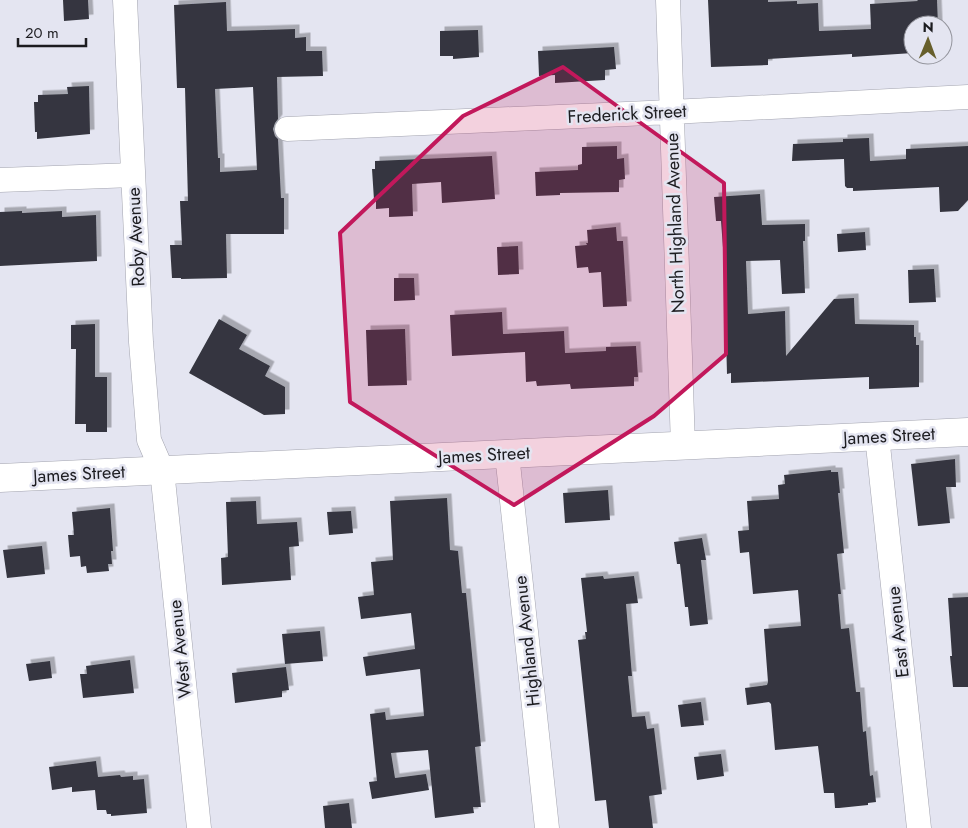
<svg xmlns="http://www.w3.org/2000/svg" width="968" height="828" font-family="Jost,sans-serif">
<style>
.building{fill:#35363f;fill-rule:evenodd;filter:url(#shadow)}
.lines{fill:none;stroke-linecap:round;stroke-linejoin:round}
.street-casing{stroke:#a3a4af;stroke-width:25}
.secondary-casing{stroke:#a3a4af;stroke-width:29}
.street{stroke:#fff;stroke-width:24}
.secondary{stroke:#fff;stroke-width:28}
.marked{fill:#c2185b;fill-opacity:0.2;stroke:#c2185b;stroke-width:4;stroke-linejoin:round}
.labels{text-anchor:middle;dominant-baseline:central;stroke-width:5;stroke-linejoin:round;paint-order:stroke}
.street-label{font-size:18px;fill:#1c1c20;stroke:#e4e5f1}
</style>
<defs>
<filter id="shadow"><feDropShadow dx="4.5" dy="-4.5" stdDeviation="0" flood-color="#0004"/></filter>
</defs>
<rect width="100%" height="100%" fill="#e4e5f1"/>
<!-- building -->
<path class="building" d="M63,0h25l1,19 -25,2z
M708,0h60v2l29,-1v3l21,-1 1,28 52,-2 -1,-25 48,-3 -1,-1h20l1,25h-25v28l-61,4v-3l-84,5v6l-57,2z
M226,2l1,29 68,-2v9l11,-1v14h16l1,25 -46,1 1,42 -3,4 -2,6 2,7 3,3 3,59h3v36h-58l1,44 -46,1v-1h-9l-2,-33h12l-2,-44h8l-3,-113h-8l-3,-83zM253,87l4,83 -37,2v-14h-2l-3,-69z
M478,30l1,27 -26,2v-3h-13v-25z
M614,47l2,22 -11,1v10l-50,3v-8l-16,1 -1,-25z
M89,86l1,48 -53,5v-7h-2l-1,-30h4v-7l30,-1 -1,-7z
M869,138l1,23 36,-2v-10l62,-3v54l-10,11 -18,1 -1,-25 -86,4v-3h-6l-2,-2 -1,-27 -52,2 1,-17 50,-2v-3z
M617,146v13l7,-1 1,21 -6,1v12l-59,1v2l-24,1 -1,-24 43,-2v-5l4,-1v-17z
M492,156l3,43 -53,4 -1,-21 -29,2 1,32 -24,1v-9l-13,1v-9h-2l-2,-31h3v-8z
M760,194l2,31 43,-1v17h-2l2,52 -23,1 -2,-34 -34,1 2,53 37,-3 1,45 48,-57 20,-1 1,26 59,1v12h2v8h3v42l-50,2v-12l-138,6v-10l-4,1 -3,-113 -3,-40h-5l-2,-24z
M22,211v2l40,-2v6l34,-2 1,46 -97,5v-54z
M616,227l1,14h6l4,65 -24,1 -2,-35 -12,1 -1,-6 -11,1 -2,-22 12,-1 -1,-2h2l-1,-13z
M865,232l1,18 -28,2 -1,-18z
M518,246l1,28 -21,1 -1,-28z
M934,269l2,33 -27,1 -1,-33z
M394,278h20l1,22 -21,1z
M502,312l1,22 61,-3 1,22 41,-2v-4l30,-1 2,31h-4v9l-63,3 -1,-5 -33,2 -1,-5 -10,1 -1,-30 -73,4 -2,-41z
M219,319l28,16 -8,14 31,17 -5,10 20,11v27l-21,1 -75,-42z
M95,324v53h12v55h-21v-8h-11l1,-75h-5v-24z
M405,329l2,56 -39,1 -2,-56z
M955,459l1,28h-10l4,36 -32,3 -7,-62z
M831,470v2h7l2,21h-2l6,60 -7,1 4,40h-3l3,35 8,-1 7,64h4l3,40 3,-1 4,45 3,-1 3,27 -8,1v2l-29,3h-4l-1,-15h-10l-6,-47 -43,4 -4,-46 -2,-2 -22,3 -2,-17 22,-3 1,-3 -4,-53 37,-3 -3,-36 -45,4 -4,-42 -9,1 -2,-22 11,-1 -2,-29 32,-2 -1,-14 7,-1 -1,-9z
M608,490l2,30 -45,3 -2,-30z
M447,498l3,52 8,1 4,42h4l15,153 -6,1 6,60h-8l1,6 -39,5 -7,-68 -37,3 4,25 31,-4 3,16 -57,9 -3,-17 8,-1 -7,-67 15,-2 1,8 38,-4 -4,-47 -54,7 -3,-19 52,-8 -4,-36 -50,6 -3,-22 16,-2 -3,-33 22,-2 -3,-59z
M256,501l1,23 40,-2 2,24 -10,1 2,33 -69,5 -1,-27 7,-1 -2,-55z
M110,508l3,43h-2l1,13h-4l1,7 -22,2 -1,-7 -5,1 -1,-11 -10,1 -2,-22h6l-2,-23z
M351,511l2,22 -24,2 -2,-23z
M702,538l4,22h-5l7,64 -18,2 -2,-19h-3l-5,-43h-3l-3,-22z
M42,546l3,28 -38,4 -4,-28z
M603,576l1,3 30,-3 4,27 -12,1 6,72h-4l4,41 13,-1 2,13 7,-1 8,66 -13,2 4,32h-44l-3,-28 -11,1 -17,-161 8,-1 -1,-7h2l-6,-54z
M968,597v90h-15l-3,-31h2l-4,-58z
M320,631l3,30 -38,3 -3,-30z
M130,660l4,33 -51,5 -3,-24h7l-1,-8z
M50,661l2,17 -23,3 -3,-17z
M286,667l3,23 -7,1v6l-47,6 -3,-30z
M701,702l3,23 -23,2 -3,-22z
M721,754l3,22 -27,4 -3,-23z
M96,761l2,16 22,-2 1,2 12,-1v4l11,-1 3,34 -36,3v-2h-4l-1,-4h-9l-2,-20 -23,2v-5l-20,3 -3,-23z
M349,803l3,25h-27l-2,-22z"/>
<g class="lines">
<!-- street casing -->
<g class="street-casing">
<path id="street" d="M125,0l16,342 8,98 13,30 37,358
M668,0l15,446
M287,129l384,-17 297,-15
M0,180l133,-5
M877,436l42,392
M507,454l40,374"/>
</g>
<!-- secondary casing -->
<g class="secondary-casing">
<path id="secondary" d="M0,478l968,-46"/>
</g>
<!-- street -->
<use href="#street" class="street"/>
<!-- secondary -->
<use href="#secondary" class="secondary"/>
</g>
<!-- marked area -->
<path class="marked" d="M563,67l161,116 2,171 -72,62 -140,89 -164,-103 -10,-169 123,-117z"/>
<g class="labels">
<!-- street labels -->
<g class="street-label">
<text transform="translate(627 114) rotate(-3)">Frederick Street</text>
<text transform="translate(675 223) rotate(-92)">North Highland Avenue</text>
<text transform="translate(136 237) rotate(-93)">Roby Avenue</text>
<text transform="translate(889 436) rotate(-3)">James Street</text>
<text transform="translate(484 455) rotate(-3)">James Street</text>
<text transform="translate(79 474) rotate(-3)">James Street</text>
<text transform="translate(898 632) rotate(-96)">East Avenue</text>
<text transform="translate(527 641) rotate(-96)">Highland Avenue</text>
<text transform="translate(180 649) rotate(-96)">West Avenue</text>
</g>
</g>
<!-- north arrow -->
<g transform="translate(928 40) rotate(1)"><circle r="24" fill="#e4e5f1" stroke="#94959d"/>
<path d="M0-4L9 19L0 12L-9 19Z" fill="#675f2c"/>
<text y="-8" font-size="14" font-weight="bold" text-anchor="middle" fill="#1c1c20">N</text>
</g>
<!-- scale -->
<path d="M18 38v8h68v-8" fill="none" stroke="#1c1c20" stroke-width="2.5"/>
<text x="25" y="38" font-size="15" fill="#1c1c20" stroke="#e4e5f1" stroke-width="4" paint-order="stroke">20 m</text>
</svg>
